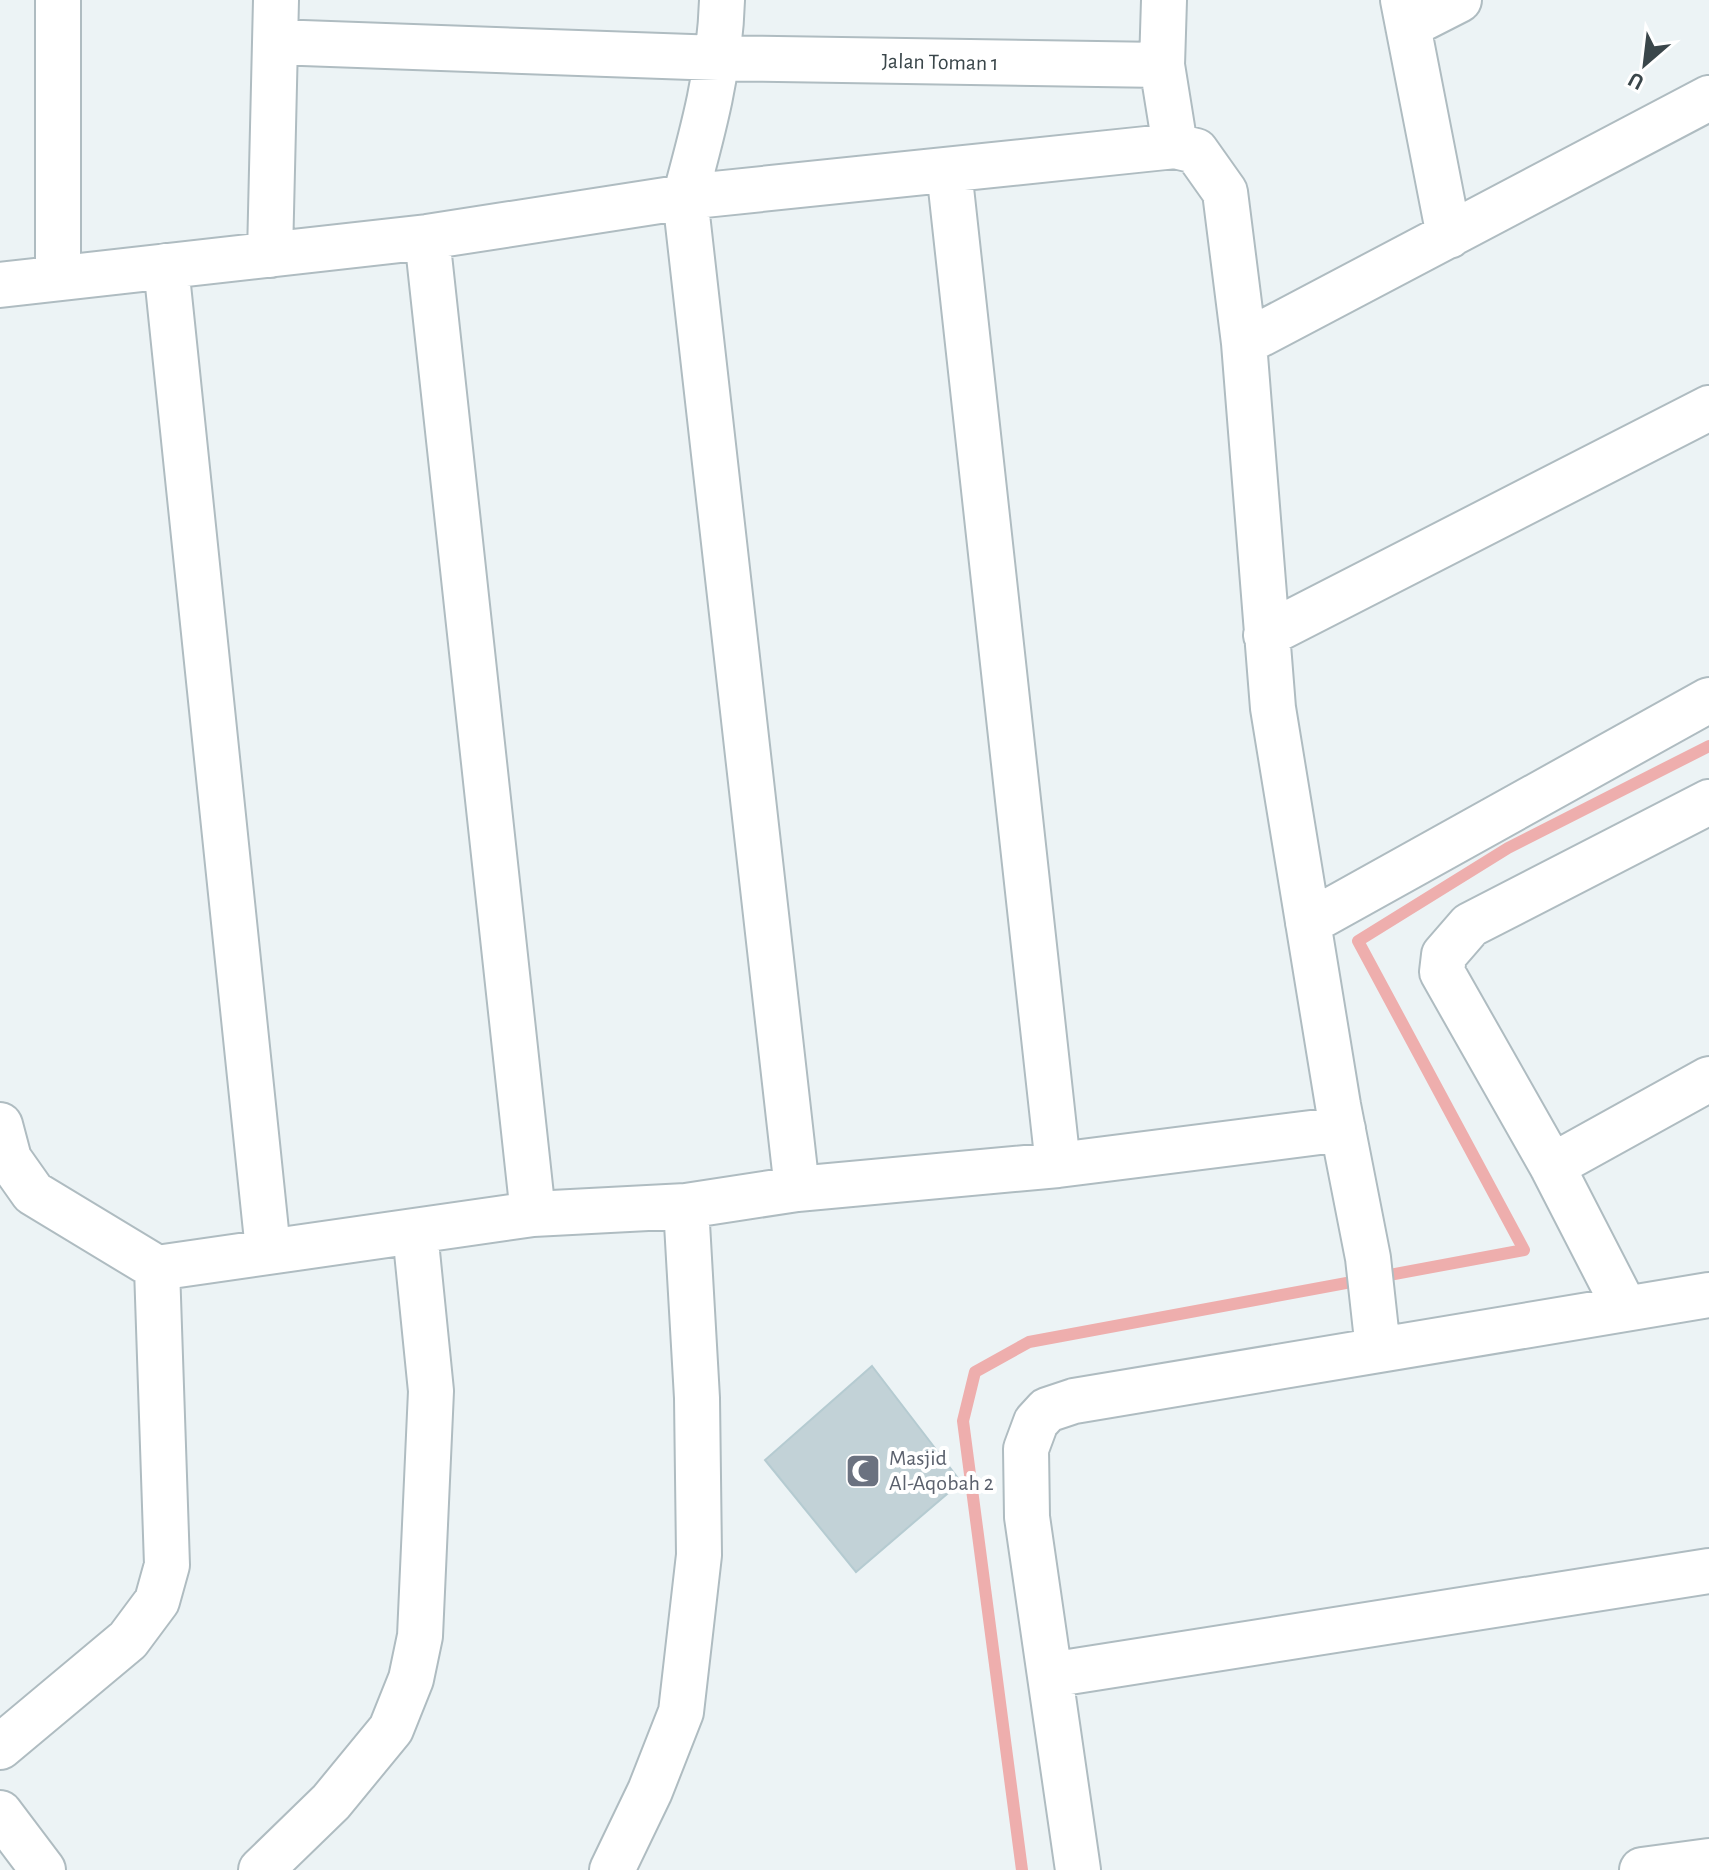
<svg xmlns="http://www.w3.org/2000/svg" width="1709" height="1870" font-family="'Alegreya Sans',sans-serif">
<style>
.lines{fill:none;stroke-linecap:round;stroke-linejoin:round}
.stream{stroke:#eeaead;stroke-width:12}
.building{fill:#c2d2d7;stroke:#b5cbd1;stroke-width:2}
.minor-casing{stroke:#afbcc1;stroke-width:48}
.minor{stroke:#fff;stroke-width:44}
.labels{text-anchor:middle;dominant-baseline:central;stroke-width:8;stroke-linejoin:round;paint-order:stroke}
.street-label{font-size:22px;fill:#3a464a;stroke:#fff}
.worship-label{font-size:22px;fill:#5b616d;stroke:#fff;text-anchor:start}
</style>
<rect width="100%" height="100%" fill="#ecf3f5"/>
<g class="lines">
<!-- stream -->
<path class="stream" d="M1022,1870l-59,-449 12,-49 54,-30 495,-92 -166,-309 150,-93 201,-102"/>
</g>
<!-- building -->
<path class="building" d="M872,1366l89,116 -105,90 -91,-112z"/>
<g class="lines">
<!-- minor casing -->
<g class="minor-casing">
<path id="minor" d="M58,0v278
M722,0c-2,69 -19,131 -37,197l112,992
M1164,0l-2,65 13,81
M1403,0l46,236
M1408,26l51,-26
M275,42l444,16 443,7
M949,170l109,995
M427,237l106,977
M270,255l6,-255
M166,266l102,984
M0,285l427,-48 258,-40 490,-51 21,5 29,41 19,151 29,365 65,397 30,153 10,91
M1244,343l465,-245
M1266,635l443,-227
M1308,923l401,-223
M0,1125l9,34 24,34 124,75 376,-54 153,-8 111,-17 261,-24 285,-36
M1552,1166l157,-87
M1625,1308l-73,-142 -110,-194 2,-17 26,-30 239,-123
M1050,1675l659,-104
M0,1747l128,-107 29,-39 10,-36 -10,-297
M0,1813l43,57
M261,1870l70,-68 60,-73 20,-50 9,-43 11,-245 -16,-159
M612,1870l38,-79 31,-79 18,-157 -2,-157 -11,-192
M1078,1870l-51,-353 -1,-68 10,-27 11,-12 27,-9 635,-106
M1642,1870l67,-9"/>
</g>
<!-- minor -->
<use href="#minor" class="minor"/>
</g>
<!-- icons -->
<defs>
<g id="mosque-square" transform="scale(1.8)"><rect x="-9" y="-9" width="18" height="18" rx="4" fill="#6b7280" stroke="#fff"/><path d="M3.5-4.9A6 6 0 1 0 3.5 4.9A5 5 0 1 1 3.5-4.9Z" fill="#fff"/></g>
</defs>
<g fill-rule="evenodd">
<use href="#mosque-square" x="863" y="1471"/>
</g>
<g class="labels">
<!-- street labels -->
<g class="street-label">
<text transform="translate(940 62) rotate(1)">Jalan Toman 1</text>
</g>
<!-- worship labels -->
<g class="worship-label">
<text x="889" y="1458">Masjid<tspan x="889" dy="25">Al-Aqobah 2</tspan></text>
</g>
</g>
<!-- north arrow -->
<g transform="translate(1645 64) rotate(208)" stroke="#ffffff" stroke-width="6" paint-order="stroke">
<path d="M0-6L14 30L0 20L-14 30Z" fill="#3a464a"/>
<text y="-12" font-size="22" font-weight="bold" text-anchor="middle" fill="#3a464a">U</text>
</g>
</svg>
